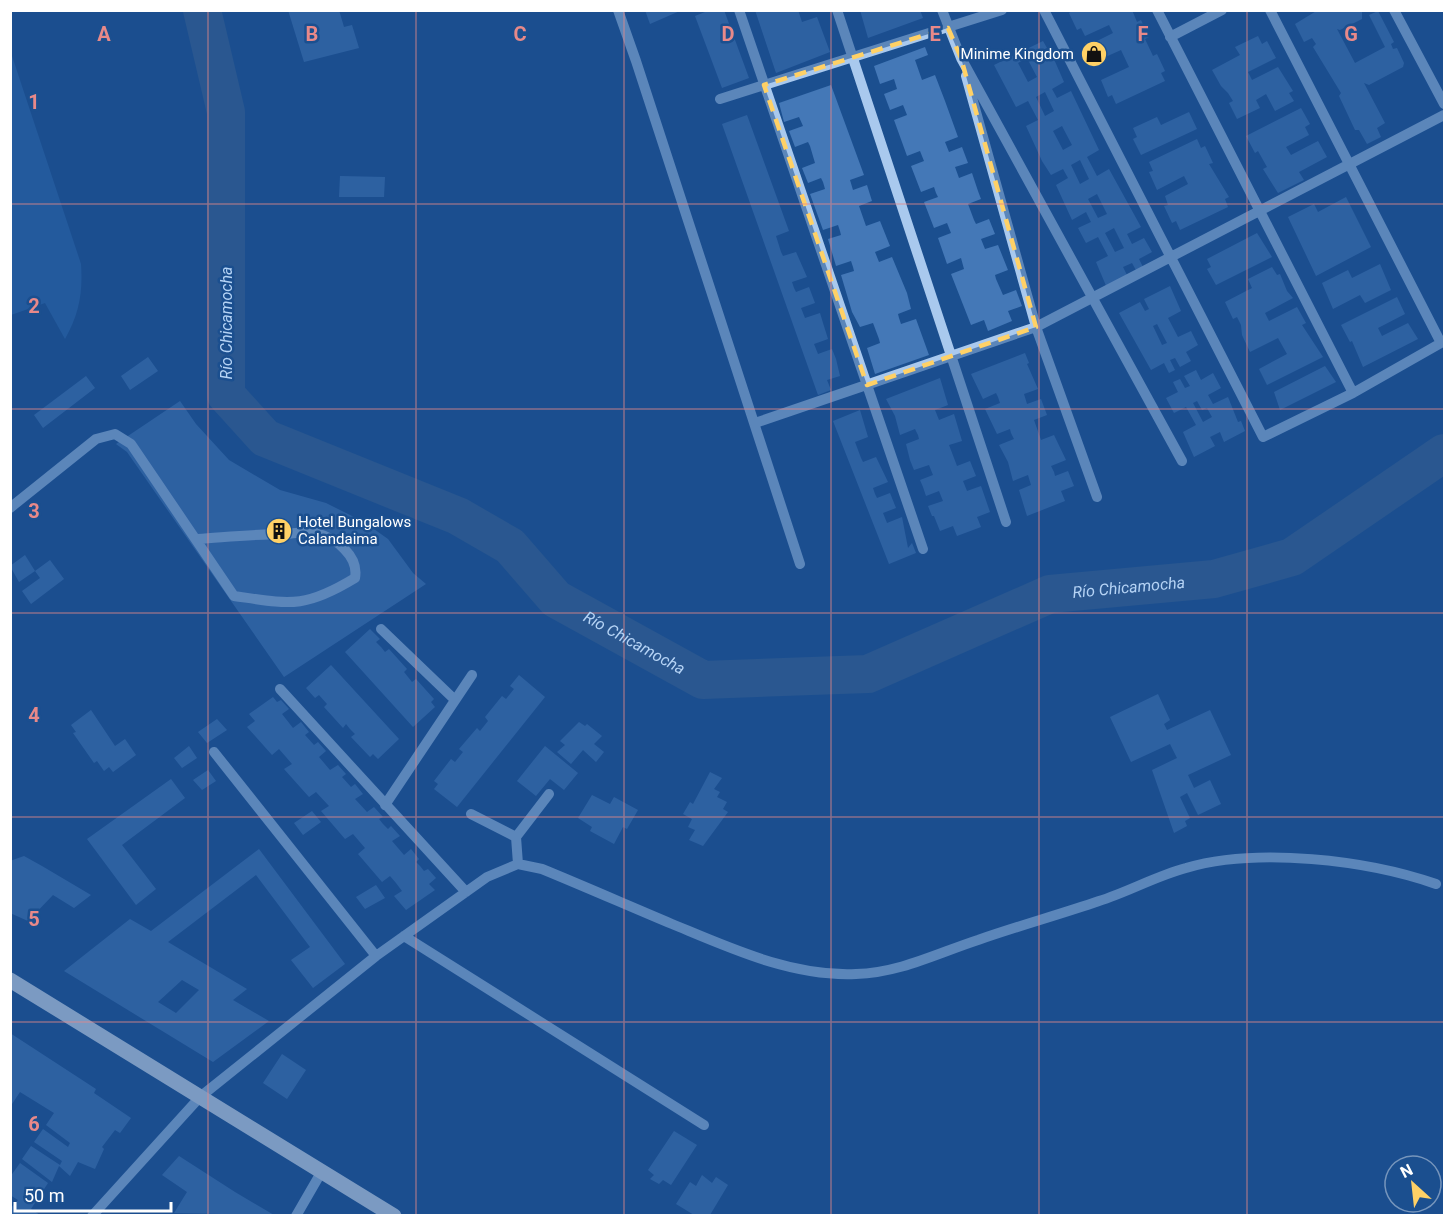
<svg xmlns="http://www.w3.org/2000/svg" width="1455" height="1226" font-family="Roboto,sans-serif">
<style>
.green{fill:#2e69ad}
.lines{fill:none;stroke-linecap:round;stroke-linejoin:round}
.river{stroke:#3c6290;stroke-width:38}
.building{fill:#4478b7;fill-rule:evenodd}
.minor{stroke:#a9c9ee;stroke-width:10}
.major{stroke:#f0f6ff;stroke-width:15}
.marked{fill:none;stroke:#ffd166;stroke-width:4.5;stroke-dasharray:12 8;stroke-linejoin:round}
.grid{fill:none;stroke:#e88989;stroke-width:1.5;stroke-opacity:0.55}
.labels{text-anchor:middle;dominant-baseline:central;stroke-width:5;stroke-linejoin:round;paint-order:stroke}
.poi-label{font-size:15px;fill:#fff;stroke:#1b4f8f;text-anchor:end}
.water-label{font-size:16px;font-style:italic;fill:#b5d3f5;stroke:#1b4f8f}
.grid-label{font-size:20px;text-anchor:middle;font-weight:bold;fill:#e88989;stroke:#1b4f8f;stroke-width:5;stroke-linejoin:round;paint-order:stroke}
</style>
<rect width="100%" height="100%" fill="#1b4f8f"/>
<!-- green -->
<path class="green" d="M11,53l70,211c2,29 -2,50 -16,75l-20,-36 -34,12z"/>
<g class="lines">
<!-- river -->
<path class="river" id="s1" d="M202,10l24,102v283l39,43 193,78 52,30 46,53 147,81 165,-6 182,-80 164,-15 78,-22 152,-104"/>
</g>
<!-- building -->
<path class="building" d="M288,10h51l5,17 8,-2 7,23 -55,14z
M645,10h37l-32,14z
M710,10h14l25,68 -27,10 -27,-72z
M755,10h43l4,12 15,-5 13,35 -54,21z
M860,10h60l3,8 -55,20z
M1073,10h59l5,12 4,-2 8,17 -4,2 8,17 4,-2 8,17 -4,2 4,8 -49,23 -4,-9 -4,2 -7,-17 28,-13 -8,-17 -29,13 -7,-16 28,-14 -4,-8 -24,11 -4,-8 -4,2 -8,-17z
M1318,10h44v9l-22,11 -3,-1 18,34 30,-16 -16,-32 9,-4 16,31 -3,2 2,5 4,-1 7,15 -1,4 -34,18 -5,-2 21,40 -8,5 4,9 -14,7 -8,-14h-4l-16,-34 2,-3 -28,-46 3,-3 -4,-6 -8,4 -9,-18z
M1258,36l4,8 5,-3 9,17 -28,14 4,8 26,-13 15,24 -4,2 5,8 -19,10 -9,-17 -10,6 4,8 -23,11 -8,-16 4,-2 -5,-8 -7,-7 -9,-16 28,-15 -5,-8z
M1043,41l4,7 -13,6 5,10 14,-7 11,25 -12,7 5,9 14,-7 28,59 -12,7 10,19 12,-7 32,58 -14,7 5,10 12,-6 8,14 -13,7 5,10 -7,3 -5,-9 -9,4 5,10 -21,11 -11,-26 12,-6 -10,-19 -12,6 -8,-15 13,-6 -5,-10 -14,8 -16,-35 12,-7 -5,-9 -12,6 -9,-14 -16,-35 12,-6 -10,-19 -12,6 -22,-42zM1027,58l10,19 -9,5 -10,-19zM1045,92l9,19 -9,5 -9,-19zM1062,126l10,19 -9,5 -10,-19zM1080,160l9,19 -9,5 -9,-19zM1097,194l10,20 -9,4 -10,-19zM1114,228l10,20 -9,4 -10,-19z
M925,47l3,8 -13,5 7,20 13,-5 10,26 13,36 -13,5 4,10 13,-5 6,16 -13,4 4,11 13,-5 6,18 3,8 -13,5 6,16 2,4 13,-5 6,15 -14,5 4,10 13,-4 10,25 -13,5 1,4 7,16 13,-5 6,16 -14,5 4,10 -24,10 -4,-11 -13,5 -20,-51 13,-5 -3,-11 -14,6 -9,-26 13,-5 -4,-10 -13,5 -10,-26 14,-5 -2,-4 -2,-6 -13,5 -10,-26 13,-5 -4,-10 -13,5 -13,-36 13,-5 -4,-10 -13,5 -6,-16 13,-5 -3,-10 -14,5 -6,-18z
M831,85l33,90 -14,5 3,10 14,-5 5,16 -13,5 7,20 14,-5 10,25 -15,6 4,10 13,-5 15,36 4,16 -13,5 1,4 2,6 15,-5 13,36 -54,19 -8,-26 13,-5 -1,-4 -6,-16 -13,4 -8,-15 -11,-37 13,-4 -1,-4 -2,-6 -15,5 -8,-27 13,-4 -1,-4 -2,-6 -15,5 -13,-36 15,-5 -2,-7 -2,-4 -13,5 -6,-15 13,-5 -5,-17 -2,-4 -13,5 -6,-16 14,-5 -4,-9 -15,5 -5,-19z
M1301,108l9,16 -5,3 4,8 -23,12 5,8 27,-14 9,16 -28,15 5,8 -26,13 -15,-24 4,-2 -9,-16 -3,2 -9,-17z
M1189,112l8,17 -56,26 -8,-16 4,-2 -4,-9 24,-11 4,8z
M747,115l42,116 -13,5 5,16 2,4 13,-4 11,25 -15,5 2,6 2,4 13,-5 6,16 -14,5 4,10 15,-5 3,10 5,16 -14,5 4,10 14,-5 4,10 4,17 -13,4 4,10 -13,5 -96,-271z
M1197,139l4,9 4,-2 8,17 -4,1 20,33 -4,2 3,8 -48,23 -4,-9 -4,2 -8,-17 4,-1 -3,-9 23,-12 -4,-8 -27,14 -8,-18 4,-1 -4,-9z
M340,176l45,1 -1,20h-45z
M1346,197l25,50 -55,29 -28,-59 26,-13 4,8z
M1257,233l15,24 -56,28 -9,-16 4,-2 -4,-8z
M1380,264l11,26 -26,13 -5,-8 -27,14 -11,-26 26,-13 4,8z
M1272,267l5,8 3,-1 7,17 6,7 -28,15 4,8 28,-14 9,16 -4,2 21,32 -56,28 -8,-16 28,-15 -9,-16 -28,14 -8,-17 -1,-10 -4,-8 -4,2 -8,-17 27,-14 -4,-9z
M1170,286l11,25 -13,7 10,19 13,-6 7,14 -12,7 5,9 -11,6 -5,-9 -5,2 5,10 -6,3 -5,-10 -13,7 -32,-57 21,-11 5,9 4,-2 -5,-10zM1157,324l10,19 -5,2 -9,-19z
M1397,297l8,17 -27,14 4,8 26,-13 10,16 -55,28 -11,-26 -2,1 -9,-17z
M1025,353l4,10 -2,1 11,25 -14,5 3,10 14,-5 6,16 -13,5 7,20 13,-5 12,25 -15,6 3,6 1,4 13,-5 6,15 -13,5 4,10 -38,15 -8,-26 12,-5 -3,-10 -15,6 -5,-19 -9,-17 15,-6 -3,-6 -1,-4 -13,5 -12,-25 15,-6 -2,-6 -2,-4 -13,6 -12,-25z
M148,357l10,14 -28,19 -9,-14z
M1325,366l11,16 -56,28 -6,-18z
M1196,370l5,10 12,-7 8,15 -13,7 5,9 15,-7 10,25 3,-1 4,10 -21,11 -4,-10 -10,5 5,9 -21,11 -11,-25 13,-7 -10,-18 -12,6 -8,-15 12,-6 -5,-10 7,-3 5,9 5,-2 -6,-10zM1197,401l5,9 5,-2 5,9 -9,5 -10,-19z
M86,376l9,12 -52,40 -9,-13z
M940,378l8,27 -13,5 4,10 15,-6 8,27 -13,4 8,21 13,-5 6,15 -13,5 4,10 14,-5 9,26 -13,5 4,10 -24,9 -4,-10 -13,5 -6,-15h-2l-4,-10 15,-5 -4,-10 -13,5 -3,-9 -3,-7 13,-5 -4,-10 -15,5 -4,-10 -4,-16 13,-5 -1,-4 -3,-6 -15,6 -5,-19 -9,-17z
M180,401l16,23 33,36 51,30 46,13 38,19 24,17 25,34 13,11 -142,93 -157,-225 -11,-8z
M860,410l8,27 -13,5 6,16 2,4 13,-5 12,25 -15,6 2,6 2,4 13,-5 6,15 -13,5 4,10 15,-6 6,31 4,-5 4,10 -27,11 -56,-143z
M25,555l10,16 -16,11 -9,-16z
M50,560l14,19 -33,25 -9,-13 18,-13 -5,-7z
M370,629l10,10 -4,3 5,5 4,5 4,-3 18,20 -3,3 8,10 4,-3 18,20 -3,3 4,5 -22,20 -68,-75z
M331,665l68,74 -21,20 -5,-5 -3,3 -19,-20 4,-3 -5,-5 -4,-5 -3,4 -19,-21 3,-3 -8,-9 -4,3 -9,-10z
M519,675l26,22 -88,110 -23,-18 4,-5 -4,-3 17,-22 4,3 8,-10 -4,-3 18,-21 3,3 8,-10 -3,-4 17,-21 4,3 8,-10 -4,-3z
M1158,694l12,26 -6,4 3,6 43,-20 21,45 -43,20 6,13 16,-8 11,24 -23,11 -11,-22 -7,4 10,21 -5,3 2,5 -13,7 -22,-63 25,-12 -7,-14 -39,18 -21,-45z
M273,697l4,5 4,-2 8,9 -7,5 11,14 8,-6 8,10 -4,3 9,10 4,-3 8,9 -7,6 11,13 8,-5 8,9 -4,3 9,10 4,-3 8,10 -8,5 12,13 7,-5 9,10 -4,2 4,5 5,5 3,-3 9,10 -8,5 12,14 7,-6 8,10 -3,3 4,4 4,5 4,-2 8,9 -7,6 6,6 -29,20 -12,-14 8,-5 -6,-8 -6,-7 -8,6 -24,-28 7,-6 -12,-14 -8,5 -24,-28 8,-5 -13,-14 -7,5 -25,-28 8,-5 -6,-7 -7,-8 -7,6 -25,-28 8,-6 -6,-7z
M91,710l24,36 10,-7 11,16 -23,17 -4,-5 -5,4 -7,-10 -3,2 -21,-30 3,-1 -5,-7z
M217,719l10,11 -20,13 -9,-11z
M579,722l6,4 2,-2 15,12 -8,8 10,8 -8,10 -13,-12 -12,14 -14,-12 8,-7 -5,-4z
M189,746l8,12 -15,10 -8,-10z
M545,746l33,27 -14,17 -14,-11 -14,17 -19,-15z
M208,770l8,11 -14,9 -9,-10z
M710,772l12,6 -8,11 6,3 -3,5 10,5 -4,7 5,3 -25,34 -14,-6 6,-10 -7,-3 4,-8 -9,-5 7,-12 3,2z
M171,779l14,19 -63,47 34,44 -20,16 -49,-66z
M592,795l18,9 4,-7 24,13 -11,19 -4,-2 -9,17 -24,-13 2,-4 -14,-9z
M312,811l9,11 -18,13 -9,-12z
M259,849l86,115 -32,24 -22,-28 19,-13 -54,-72 -88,67 79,47 -14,11 36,21 -56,41 -149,-91 66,-52 21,12zM182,980l17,10 -23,23 -18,-11z
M24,856l18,10 49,29 -17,13 -21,-13 -25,26 -18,-8v-52z
M376,885l9,13 -20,11 -9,-12z
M10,1033l86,56 -2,4 37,25 -11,15 -5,-3 -13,17 2,2 -9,20 -17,-7 -8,14 -11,-10 -7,16 -30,-23 9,-13 29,19 2,-4 -28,-19 9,-13 25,18 2,-4 -24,-18 8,-12 -34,-21 -10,15z
M282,1054l24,16 -19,29 -24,-16z
M674,1131l23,14 -26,40 -8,-5 -4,4 -9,-5 4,-4 -6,-5z
M179,1156l56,36 39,23 -100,-2 13,-21 -25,-17z
M20,1163l28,20 -17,26 9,6h-30v-6l8,-9 -8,-5v-18z
M702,1175l10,8 4,-6 12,8 -18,30h-16l-18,-11 14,-22 6,4z"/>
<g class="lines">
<!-- minor -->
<path class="minor" d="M618,10l18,51 164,503
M739,10l184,539
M837,10l169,512
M942,10l19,48 221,403
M1044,10l219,427 90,-44 88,-50 -171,-333
M1157,10l196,383
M1394,10l50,94
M1170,37l52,-27
M966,76l70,251 61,170
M720,99l282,-89
M755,423l281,-96 408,-212
M10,508l86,-69 19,-5 16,10 103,152c56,8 70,13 121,-18 4,-22 -19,-40 -39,-45 -9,-1 -20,0 -29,1 -30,0 -59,3 -89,5
M381,629l74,71
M280,689l186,203
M214,752l162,204
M385,805l87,-130
M471,814l45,23
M518,864l-2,-27 33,-43
M404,936l300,189
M92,1216l108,-119 176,-141 111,-79 31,-13 24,5c44,18 87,37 130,55 58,24 120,53 184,50 43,-1 82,-21 122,-34 40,-14 80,-25 121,-39 29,-9 57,-25 87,-33 71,-21 181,-8 250,16
M296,1216l26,-45"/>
<!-- major -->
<path class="major" d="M10,980l384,236"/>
</g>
<!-- marked area -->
<path d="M0 0H1455V1226H0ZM948,28l13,30 75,269 -169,58 -103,-300z" fill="#1b4f8f" fill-opacity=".55" fill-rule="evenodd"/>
<path class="marked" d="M948,28l13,30 75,269 -169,58 -103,-300z"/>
<!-- grid -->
<path class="grid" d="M208,10v1206M416,10v1206M624,10v1206M831,10v1206M1039,10v1206M1247,10v1206M10,204h1434M10,409h1434M10,613h1434M10,817h1434M10,1022h1434"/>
<!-- icons -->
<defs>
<g id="shop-disc" transform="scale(1.35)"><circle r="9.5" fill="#ffd166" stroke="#1b4f8f"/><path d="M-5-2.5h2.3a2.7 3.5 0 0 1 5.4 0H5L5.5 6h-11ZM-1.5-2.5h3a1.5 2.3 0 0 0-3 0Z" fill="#111"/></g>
<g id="building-disc" transform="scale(1.35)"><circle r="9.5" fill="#ffd166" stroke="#1b4f8f"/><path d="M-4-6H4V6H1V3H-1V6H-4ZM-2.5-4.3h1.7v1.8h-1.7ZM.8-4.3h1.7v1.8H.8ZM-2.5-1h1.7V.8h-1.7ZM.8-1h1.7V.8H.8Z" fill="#111"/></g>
</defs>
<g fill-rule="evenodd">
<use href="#shop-disc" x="1094" y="54"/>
<use href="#building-disc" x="279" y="531"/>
</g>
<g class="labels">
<!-- poi labels -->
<g class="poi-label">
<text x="1074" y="54">Minime Kingdom</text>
<text x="298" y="522" text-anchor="start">Hotel Bungalows<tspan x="298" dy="17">Calandaima</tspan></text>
</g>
<!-- water labels -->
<g class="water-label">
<text transform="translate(226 323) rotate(-90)">Río Chicamocha</text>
<text stroke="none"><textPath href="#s1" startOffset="1395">Río Chicamocha</textPath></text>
<text stroke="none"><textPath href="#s1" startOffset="874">Río Chicamocha</textPath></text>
</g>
</g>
<g class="grid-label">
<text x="104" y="41">A</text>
<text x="312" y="41">B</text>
<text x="520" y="41">C</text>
<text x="728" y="41">D</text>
<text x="935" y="41">E</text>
<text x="1143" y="41">F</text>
<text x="1351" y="41">G</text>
<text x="34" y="109">1</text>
<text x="34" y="313">2</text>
<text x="34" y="518">3</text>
<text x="34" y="722">4</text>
<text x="34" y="926">5</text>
<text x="34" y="1131">6</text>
</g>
<!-- border -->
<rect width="1455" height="1226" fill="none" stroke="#ffffff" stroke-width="24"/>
<!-- north arrow -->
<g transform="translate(1413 1184) rotate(333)"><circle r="28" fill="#1b4f8f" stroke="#7695bc" stroke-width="1.5"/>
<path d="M0-4.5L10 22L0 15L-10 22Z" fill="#ffd166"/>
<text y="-9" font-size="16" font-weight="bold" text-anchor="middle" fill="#ffffff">N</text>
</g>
<!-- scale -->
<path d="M15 1202v9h156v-9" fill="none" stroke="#ffffff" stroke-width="3"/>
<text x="24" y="1202" font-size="18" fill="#ffffff" stroke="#1b4f8f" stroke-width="4.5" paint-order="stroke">50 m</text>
</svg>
